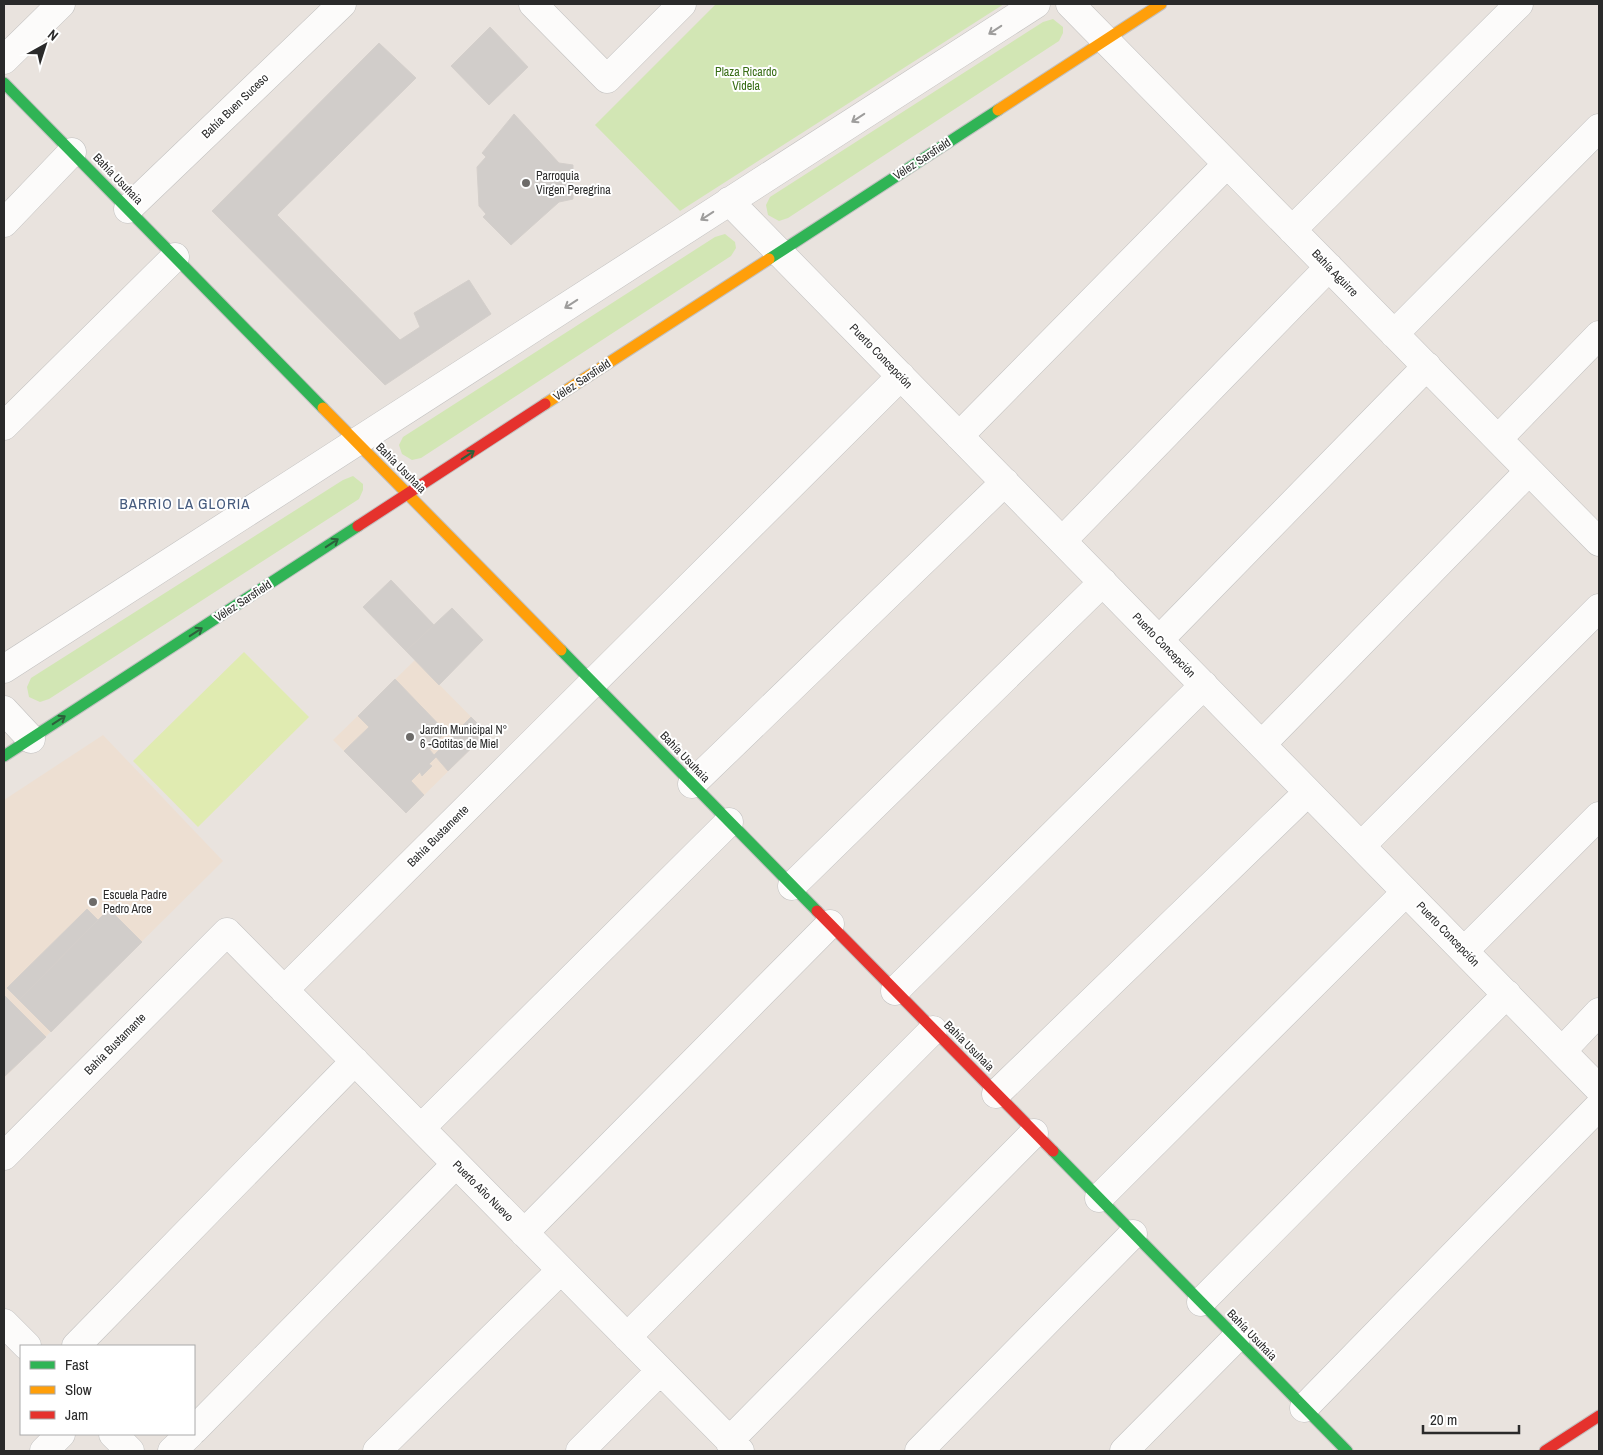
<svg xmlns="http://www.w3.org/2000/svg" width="1603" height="1455" font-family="'Archivo Narrow',sans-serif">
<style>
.education{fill:#eddfd2}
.green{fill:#d2e6b4}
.pitch{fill:#e0ebb1}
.building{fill:#d1cdca;stroke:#d4cfcb}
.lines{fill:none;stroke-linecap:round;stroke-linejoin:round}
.street-casing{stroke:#c2c1c0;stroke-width:29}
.fast-casing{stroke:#c2c1c0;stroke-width:13}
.slow-casing{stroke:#c2c1c0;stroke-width:13}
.jam-casing{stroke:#c2c1c0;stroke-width:13}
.street{stroke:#fcfbfa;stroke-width:28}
.fast{stroke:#30b455;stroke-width:11}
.slow{stroke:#ff9f0a;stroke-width:11}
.jam{stroke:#e5322d;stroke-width:11}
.oneway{stroke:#9e9d9c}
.oneway2{stroke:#2c613b}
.poi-dot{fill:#6d6b69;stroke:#fff;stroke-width:2}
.labels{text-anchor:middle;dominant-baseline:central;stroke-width:4;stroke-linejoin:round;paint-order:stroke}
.park-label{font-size:12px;fill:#376c14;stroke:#fff}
.street-label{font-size:12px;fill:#2a2a2a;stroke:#fff}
.poi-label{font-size:12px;fill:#2a2a2a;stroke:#fff;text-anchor:start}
.quarter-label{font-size:15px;letter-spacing:1px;fill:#465b7e;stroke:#fff}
</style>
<rect width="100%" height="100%" fill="#e9e3de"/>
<!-- education -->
<path class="education" d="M415,660l72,73 -81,80 -73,-73z
M103,735l120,126 -219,217v-278z"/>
<!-- green -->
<path class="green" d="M716,4h288l-324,207 -85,-86z
M1053,19l10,8v6l-4,8 -271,177 -9,3 -11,-6 -2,-10 4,-8 273,-175z
M725,234l10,8 1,6 -5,8 -310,202 -9,2 -10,-6 -3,-9 4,-8 312,-200z
M353,476l10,8v6l-4,9 -310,200 -9,3 -11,-5 -2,-10 4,-9 312,-198z"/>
<!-- pitch -->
<path class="pitch" d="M244,652l65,65 -111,110 -65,-66z"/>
<!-- building -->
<path class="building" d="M490,27l38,40 -39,38 -38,-39z
M379,43l37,35 -139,137 123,125 20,-13 -6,-14 55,-33 22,34 -106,71 -173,-174z
M514,114l45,49 14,2v34l-14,3 -48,43 -28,-28 3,-3 -7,-8 -2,-39 9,-10 -4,-4z
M391,580l43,45 -28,26 -43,-44z
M452,608l31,32 -44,45 -33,-34z
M395,679l51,53 -17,17 5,6 37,-38 16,16 -39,38 -12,-14 -7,7 3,2 -10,10 -2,-4 -9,9 13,14 -18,18 -62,-62 25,-24 -11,-11z
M87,909l11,11 -79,80 -12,-12z
M109,909l33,33 -91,90 -32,-32z
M4,995l42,42 -41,39 -1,-1z"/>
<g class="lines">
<!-- street casing -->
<g class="street-casing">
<path id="street" d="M533,4l74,75 75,-75
M1070,4l529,538
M4,60l57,-56
M729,201l870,888
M128,209l214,-205
M4,223l68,-71
M1292,230l227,-226
M1394,334l205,-206
M4,426l171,-169
M959,436l268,-272
M1498,439l101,-104
M1062,541l267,-274
M1159,640l268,-274
M4,669l1032,-665
M4,710l27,29
M1262,744l267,-273
M692,784l313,-302
M1361,846l238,-238
M792,886l311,-304
M1464,951l135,-135
M284,990l617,-614
M895,991l309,-306
M1562,1051l37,-39
M996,1094l312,-302
M421,1128l308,-306
M4,1156l223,-224 513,519
M1099,1198l307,-306
M524,1233l306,-309
M1201,1302l306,-308
M4,1323l23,23
M627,1337l306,-307
M76,1346l279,-285
M1304,1408l295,-302
M194,1430l262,-266
M113,1434l17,17
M729,1441l305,-308
M44,1451l17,-17
M172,1451l18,-17
M377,1451l184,-181
M580,1451l80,-80
M919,1451l214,-217
M1124,1451l112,-113"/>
</g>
<!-- fast casing -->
<g class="fast-casing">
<path id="fast" d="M4,83l319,325
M769,259l229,-149
M561,650l256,261
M4,756l354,-230
M1053,1151l294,300"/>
</g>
<!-- slow casing -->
<g class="slow-casing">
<path id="slow" d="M998,110l163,-106
M545,404l224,-145
M323,408l238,242"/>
</g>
<!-- jam casing -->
<g class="jam-casing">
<path id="jam" d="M358,526l187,-122
M817,911l236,240
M1545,1451l54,-35"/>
</g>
<!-- street -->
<use href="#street" class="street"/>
<!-- fast -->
<use href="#fast" class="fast"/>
<!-- slow -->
<use href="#slow" class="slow"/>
<!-- jam -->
<use href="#jam" class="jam"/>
</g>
<!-- one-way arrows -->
<defs><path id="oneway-shaft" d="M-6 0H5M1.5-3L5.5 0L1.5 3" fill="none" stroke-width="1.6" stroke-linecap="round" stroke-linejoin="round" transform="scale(1.25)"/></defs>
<g class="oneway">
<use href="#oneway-shaft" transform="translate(995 30) rotate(147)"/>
<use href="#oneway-shaft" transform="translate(858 118) rotate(147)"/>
<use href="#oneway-shaft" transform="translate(707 216) rotate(147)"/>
<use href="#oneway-shaft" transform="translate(571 304) rotate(147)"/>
</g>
<g class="oneway2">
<use href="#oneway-shaft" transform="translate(468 455) rotate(-33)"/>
<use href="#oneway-shaft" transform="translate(332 543) rotate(-33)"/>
<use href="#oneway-shaft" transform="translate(196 632) rotate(-33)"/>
<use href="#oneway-shaft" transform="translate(59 720) rotate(-33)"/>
</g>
<!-- markers -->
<g class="poi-dot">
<circle cx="526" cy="183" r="5"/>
<circle cx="410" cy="737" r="5"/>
<circle cx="93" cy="902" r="5"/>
</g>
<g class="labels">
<!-- park labels -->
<g class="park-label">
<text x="746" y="72">Plaza Ricardo<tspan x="746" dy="14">Videla</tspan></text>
</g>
<!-- street labels -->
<g class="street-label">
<text transform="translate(235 106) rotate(-44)">Bahía Buen Suceso</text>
<text transform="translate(922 159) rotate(-33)">Vélez Sarsfield</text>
<text transform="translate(118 179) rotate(46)">Bahía Usuhaia</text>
<text transform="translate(1335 273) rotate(46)">Bahía Aguirre</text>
<text transform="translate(881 356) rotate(46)">Puerto Concepción</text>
<text transform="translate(582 380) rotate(-33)">Vélez Sarsfield</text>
<text transform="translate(401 468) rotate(45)">Bahía Usuhaia</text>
<text transform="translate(243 601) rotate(-33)">Vélez Sarsfield</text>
<text transform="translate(1164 645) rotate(46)">Puerto Concepción</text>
<text transform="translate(685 757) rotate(46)">Bahía Usuhaia</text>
<text transform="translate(438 836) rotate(-45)">Bahía Bustamente</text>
<text transform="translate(1448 934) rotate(46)">Puerto Concepción</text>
<text transform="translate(115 1044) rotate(-45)">Bahía Bustamante</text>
<text transform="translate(969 1046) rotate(45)">Bahía Usuhaia</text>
<text transform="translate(483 1191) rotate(45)">Puerto Año Nuevo</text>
<text transform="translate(1252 1335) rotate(46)">Bahía Usuhaia</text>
</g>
<!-- poi labels -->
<g class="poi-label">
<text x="536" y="176">Parroquia<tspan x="536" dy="14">Virgen Peregrina</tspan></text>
<text x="420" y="730">Jardín Municipal N°<tspan x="420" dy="14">6 -Gotitas de Miel</tspan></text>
<text x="103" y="895">Escuela Padre<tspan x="103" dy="14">Pedro Arce</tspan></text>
</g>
<!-- quarter labels -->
<g class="quarter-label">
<text x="185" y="503">BARRIO LA GLORIA</text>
</g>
</g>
<!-- border -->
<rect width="1603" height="1455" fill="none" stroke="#2a2a2a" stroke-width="10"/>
<!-- legend -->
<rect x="20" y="1345" width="175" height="90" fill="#ffffff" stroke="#aaaaaa"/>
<rect x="30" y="1361" width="25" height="8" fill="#30b455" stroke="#aaaaaa"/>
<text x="65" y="1370" font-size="15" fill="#2a2a2a">Fast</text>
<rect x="30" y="1386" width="25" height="8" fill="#ff9f0a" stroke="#aaaaaa"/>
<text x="65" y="1395" font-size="15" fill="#2a2a2a">Slow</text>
<rect x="30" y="1411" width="25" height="8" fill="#e5322d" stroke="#aaaaaa"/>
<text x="65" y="1420" font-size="15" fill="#2a2a2a">Jam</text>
<!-- north arrow -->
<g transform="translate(45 45) rotate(39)" stroke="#ffffff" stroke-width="4" paint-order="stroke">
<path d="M0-4L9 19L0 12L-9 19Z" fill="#2a2a2a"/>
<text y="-8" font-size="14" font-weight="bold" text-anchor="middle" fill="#2a2a2a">N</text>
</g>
<!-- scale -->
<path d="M1423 1425v8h96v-8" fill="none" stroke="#2a2a2a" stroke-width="2.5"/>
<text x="1430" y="1425" font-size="15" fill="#2a2a2a" stroke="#ffffff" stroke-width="4" paint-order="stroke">20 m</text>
</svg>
